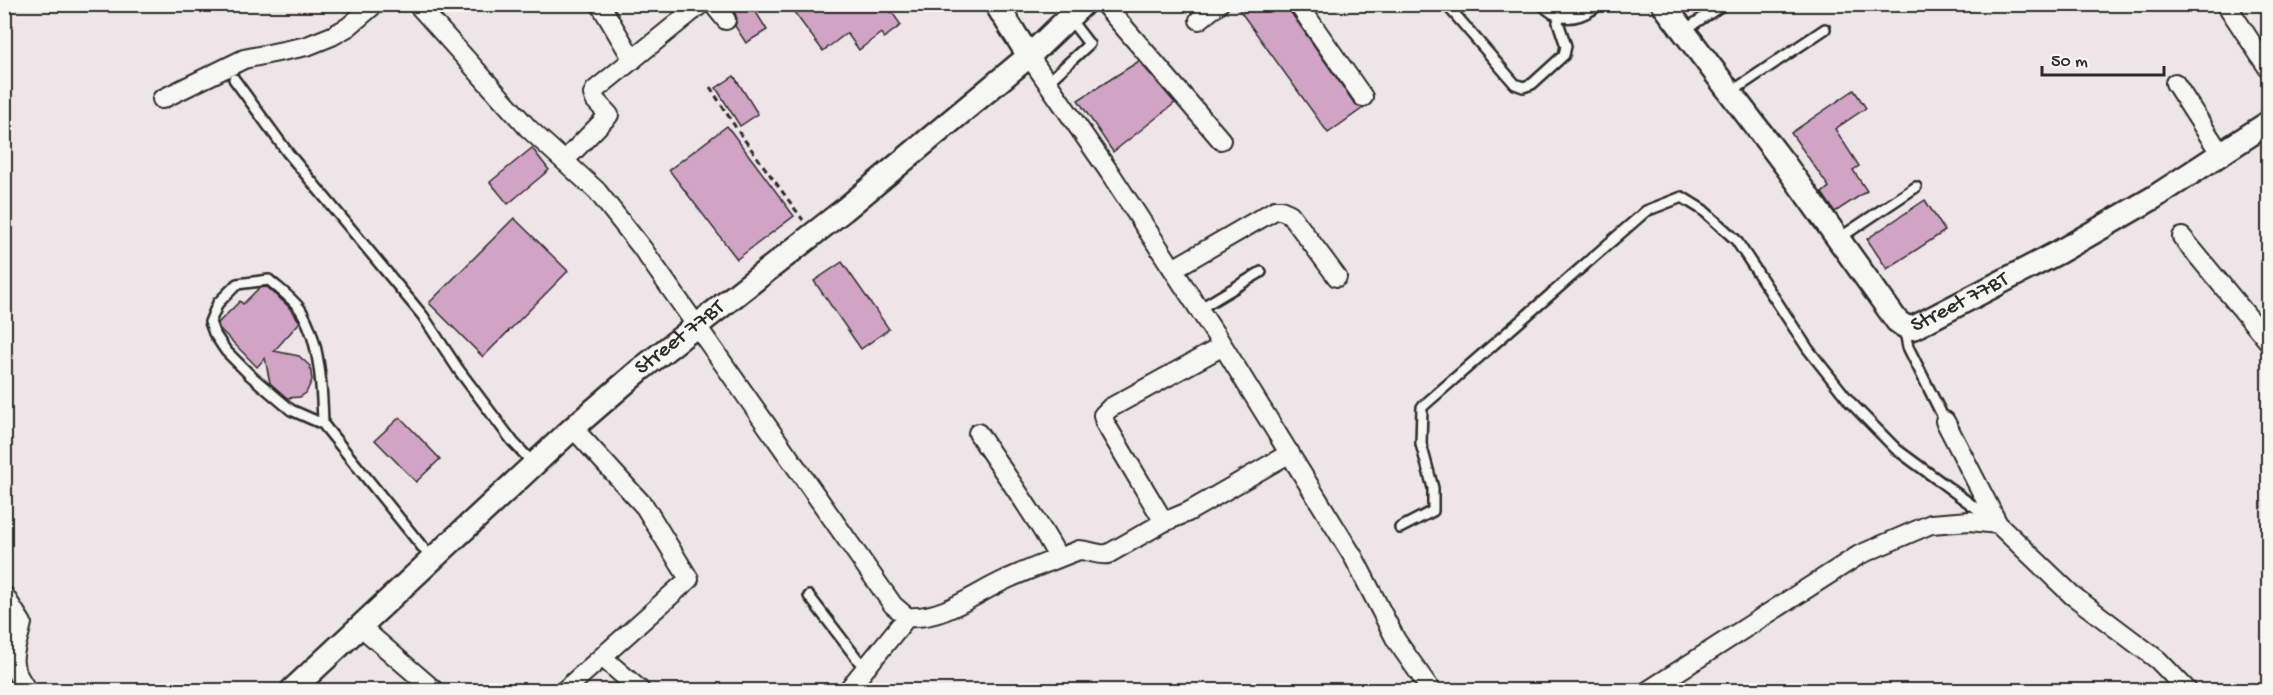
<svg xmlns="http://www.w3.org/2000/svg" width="2273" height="695" font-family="'Gochi Hand',sans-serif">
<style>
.building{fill:#d1a3c4;stroke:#2b2b2b;stroke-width:1.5}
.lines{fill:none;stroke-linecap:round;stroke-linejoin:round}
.service-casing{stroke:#2b2b2b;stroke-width:14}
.minor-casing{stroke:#2b2b2b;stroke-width:22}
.tertiary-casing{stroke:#2b2b2b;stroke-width:27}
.path{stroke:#2b2b2b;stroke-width:3;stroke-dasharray:6 4.5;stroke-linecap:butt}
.service{stroke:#f6f6f2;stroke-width:9}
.minor{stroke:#f6f6f2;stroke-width:18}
.tertiary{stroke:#f6f6f2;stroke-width:22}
.labels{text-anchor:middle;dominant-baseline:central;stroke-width:5;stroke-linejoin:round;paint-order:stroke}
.street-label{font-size:22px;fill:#2b2b2b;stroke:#f6f6f2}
</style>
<rect width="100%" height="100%" fill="#efe5e9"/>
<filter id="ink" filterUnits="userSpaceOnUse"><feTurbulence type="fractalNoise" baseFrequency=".0167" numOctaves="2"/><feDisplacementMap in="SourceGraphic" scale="12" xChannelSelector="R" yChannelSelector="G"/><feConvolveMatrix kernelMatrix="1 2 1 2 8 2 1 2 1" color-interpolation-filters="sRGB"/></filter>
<g filter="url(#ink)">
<!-- building -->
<path class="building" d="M728,4h23l16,26 -21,13 -11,-17 2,-7 -2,-6z
M788,4h98l15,21 -17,13 -3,-5 -22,17 -12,-17 -24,18z
M1235,4h52l2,6 65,93 9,5 -35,25z
M1139,61l36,42 -62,49 -35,-52z
M734,76l24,38 -18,12 -24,-38z
M1854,90l12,18 -31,21 24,37 -6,4 14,21 -32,21 -13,-19 7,-6 -38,-54z
M727,126l67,90 -57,43 -68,-89z
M532,148l17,22 -41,34 -18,-22z
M1925,200l20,31 -58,38 -20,-30z
M514,218l54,53 -85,86 -54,-54z
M842,262l47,67 -28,20 -47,-68z
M267,287l21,19 12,16 -26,29 25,5 11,10 2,14 -6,13 -6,4 -13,1 -17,-15 -5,-25 -8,9 -38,-39 -1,-5 22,-22 3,3 16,-16z
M400,417l40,42 -24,23 -41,-42z"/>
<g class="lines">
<!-- service casing -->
<g class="service-casing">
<path id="service" d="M1446,4l69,80 8,3 9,-3 32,-29 2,-9 -8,-24 4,-11
M1683,31l41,-27
M234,79l54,74 135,163 35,53 55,73 21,22
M1048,82l41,-38 -20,-26
M1731,92l94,-63
M1838,239l78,-52
M1199,309l62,-37
M1904,326l4,21 37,74
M323,424c-1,-35 -3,-85 -23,-115 -8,-11 -21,-20 -31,-29l-32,4 -19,19 -8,19 4,11 12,18 25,25 40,34 32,14 109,135
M1400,528l33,-17v-23l-12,-44 1,-37 224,-196 36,-14 21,13 33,30 72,109 42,53 46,47 95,70
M809,596l56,73"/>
</g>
<!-- minor casing -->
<g class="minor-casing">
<path id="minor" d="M417,4l111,124 69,63 45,57 251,357 14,12c36,3 67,-23 98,-37 24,-11 49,-20 74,-30 10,0 19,6 29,4l56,-32 24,-10 102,-59
M600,4l33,56
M713,4l13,16
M1104,4l117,136
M1298,4l65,93
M2226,4l42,64
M1199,20l20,-16
M1029,56l81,117 113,173 131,212 42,82 35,50
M2175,83l45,70
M162,99l82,-40 63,-13 25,-10 16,-9 27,-23
M565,160l44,-45 -14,-15 -2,-6 2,-4 106,-86
M2182,237l86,104
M1173,269l102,-59h6l9,4 47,63
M1945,421l53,103 74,71 86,65 29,30
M978,433c27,42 57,81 80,124
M1164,522l-59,-99 -2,-8 7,-7 113,-62
M4,595l18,28c-7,33 -17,36 5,67
M360,626l74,64
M602,657l38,33
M565,690l124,-111 -44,-72 -72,-79
M848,690l59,-73
M1649,690l210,-135 72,-31 39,-3 28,3"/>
</g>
<!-- tertiary casing -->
<g class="tertiary-casing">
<g id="tertiary">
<path d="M996,4l33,52"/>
<path d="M1551,4c12,10 25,8 38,0"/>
<path id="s1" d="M1663,4l123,162 111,155 7,5 9,2 146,-76 94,-54 115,-75"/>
<path id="s2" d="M292,690l281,-262 67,-58 204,-160 185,-154 54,-52"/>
</g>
</g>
<!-- path -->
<path class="path" d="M710,87l28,44 65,89"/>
<!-- service -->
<use href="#service" class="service"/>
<!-- minor -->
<use href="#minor" class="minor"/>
<!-- tertiary -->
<use href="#tertiary" class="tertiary"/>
</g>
</g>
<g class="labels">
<!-- street labels -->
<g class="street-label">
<text stroke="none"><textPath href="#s1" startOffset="465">Street 77BT</textPath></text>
<text stroke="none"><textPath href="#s2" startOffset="524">Street 77BT</textPath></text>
</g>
</g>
<!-- margin -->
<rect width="2273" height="695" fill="none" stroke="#f6f6f2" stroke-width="24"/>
<rect x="12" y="12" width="2249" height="671" fill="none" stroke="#2b2b2b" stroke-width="2" filter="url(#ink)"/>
<!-- scale -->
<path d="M2042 66v9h122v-9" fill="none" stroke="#2b2b2b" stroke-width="3"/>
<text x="2051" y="66" font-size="18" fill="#2b2b2b" stroke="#f6f6f2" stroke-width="4.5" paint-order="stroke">50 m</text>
</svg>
